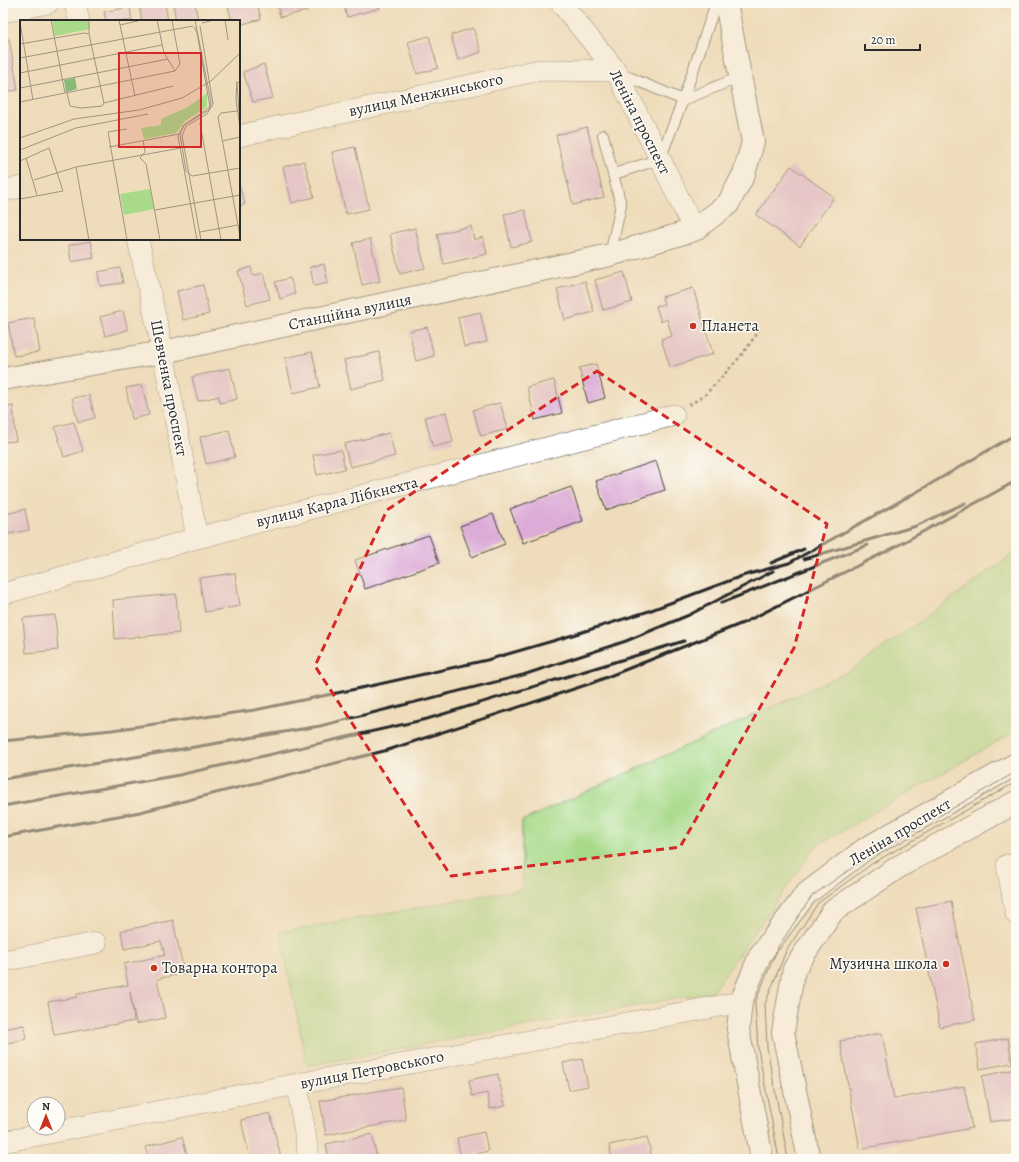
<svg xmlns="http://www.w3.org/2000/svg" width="1019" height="1162" font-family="Alegreya,serif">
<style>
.green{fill:#a8da8a;stroke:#6a825a}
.building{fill:#dcabd7}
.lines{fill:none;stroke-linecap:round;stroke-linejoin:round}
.service-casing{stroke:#484640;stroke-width:12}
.minor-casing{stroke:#484640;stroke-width:22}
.tertiary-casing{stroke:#484640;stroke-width:24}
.path{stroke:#484640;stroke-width:2.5;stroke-dasharray:3 3;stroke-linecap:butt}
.service{stroke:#fff;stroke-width:10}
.minor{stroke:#fff;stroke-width:21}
.tertiary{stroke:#fff;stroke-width:22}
.tram{stroke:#2b2b2b;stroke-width:1}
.rail{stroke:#2b2b2b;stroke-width:3}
.marked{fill:none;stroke:#d62828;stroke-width:3;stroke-dasharray:8 5;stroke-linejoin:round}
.poi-dot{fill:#c8321e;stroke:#fdfcf7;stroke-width:1.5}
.labels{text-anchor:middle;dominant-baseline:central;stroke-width:3;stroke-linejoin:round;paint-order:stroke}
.street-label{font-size:16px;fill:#2b2b2b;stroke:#fdfcf7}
.poi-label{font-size:16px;fill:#2b2b2b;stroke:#fdfcf7;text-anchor:start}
.inset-road{fill:none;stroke:#a09581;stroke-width:1}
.view{fill:#d62828;fill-opacity:0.15;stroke:#d62828;stroke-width:2}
.inset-edge{fill:none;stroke:#2b2b2b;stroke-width:2}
</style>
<rect width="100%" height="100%" fill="#fdfcf7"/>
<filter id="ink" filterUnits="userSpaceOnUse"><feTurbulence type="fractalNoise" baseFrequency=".025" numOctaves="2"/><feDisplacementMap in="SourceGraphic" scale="8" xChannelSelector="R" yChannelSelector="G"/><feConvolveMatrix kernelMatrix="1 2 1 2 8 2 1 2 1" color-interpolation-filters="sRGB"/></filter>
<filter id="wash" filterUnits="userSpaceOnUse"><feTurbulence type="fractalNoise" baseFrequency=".012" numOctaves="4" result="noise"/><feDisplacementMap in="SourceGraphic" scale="16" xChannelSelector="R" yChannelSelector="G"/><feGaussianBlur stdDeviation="0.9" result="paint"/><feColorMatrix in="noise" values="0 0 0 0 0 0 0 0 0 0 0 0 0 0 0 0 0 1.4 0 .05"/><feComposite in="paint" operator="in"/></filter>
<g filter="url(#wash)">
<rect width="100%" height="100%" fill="#eedcba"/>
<!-- green -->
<path class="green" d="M1016,552v179l-200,115 -104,146 -405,74 -27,-134 242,-43v-68l330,-151z"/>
<g id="blocks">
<!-- building -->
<path class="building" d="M148,3h17l3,18h-26l-3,-16z
M173,3h22l3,18h-22z
M227,3h30l4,16 -22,6v-4h-7z
M277,3h28l2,8 -27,6z
M343,3h35l2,5 -33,9z
M130,7l2,14h-26l-2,-9z
M473,28l8,24 -23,8 -7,-25z
M429,36l9,32 -21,6 -9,-32z
M9,39l9,51 -15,2v-52z
M264,64l9,34 -20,4 -10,-30z
M587,127l17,70 -31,8 -17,-70z
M355,147l14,62 -23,5 -14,-62z
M304,161l10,36 -22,6 -9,-36z
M791,166l43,31 -34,49 -44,-31z
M239,185l6,19 -6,2z
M525,210l7,32 -21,5 -7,-33z
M471,226l3,14 9,-3 4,17 -43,10 -7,-30z
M415,228l10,40 -25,6 -10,-40z
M370,239l10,42 -18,4 -9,-42z
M91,241l3,17 -23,4 -2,-17z
M324,264l4,19 -14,3 -4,-19z
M251,267l2,9 10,-3 7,26 -23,6 -9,-34z
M120,268l3,15 -23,3 -2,-14z
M624,272l8,30 -29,8 -8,-30z
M290,278l5,16 -15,5 -5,-17z
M585,281l9,31 -29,8 -8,-31z
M203,285l6,29 -26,6 -6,-29z
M693,288l20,66 -43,13 -9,-28 11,-3 -5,-17 -6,3 -5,-16 8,-2 -2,-7z
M123,311l5,19 -23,6 -5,-19z
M480,312l7,30 -23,5 -6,-30z
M34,318l6,34 -26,4 -6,-33z
M427,327l7,29 -18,5 -7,-30z
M312,352l8,35 -27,6 -8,-35z
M379,352l6,28 -34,9 -7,-29z
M596,364l9,34 -17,5 -9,-35z
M230,368l7,31 -17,4 -1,-7 -21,5 -6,-24z
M554,380l8,33 -27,7 -8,-33z
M142,385l7,30 -17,4 -6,-31z
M89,395l6,23 -17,4 -6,-24z
M500,403l8,26 -27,7 -8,-26z
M13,406l3,35 -13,1v-35z
M446,412l7,30 -20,5 -8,-30z
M74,422l9,29 -19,6 -9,-30z
M229,430l6,27 -29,7 -6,-27z
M389,433l6,23 -45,11 -6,-23z
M341,450l4,19 -28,6 -4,-20z
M656,461l9,29 -59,20 -10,-29z
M571,487l12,34 -60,22 -13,-34z
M25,509l4,21 -20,4 -3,-20z
M493,514l12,30 -33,13 -12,-31z
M3,522h1l2,12 -3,1z
M429,535l10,28 -74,26 -10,-29z
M235,573l5,33 -35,6 -6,-34z
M176,594l3,39 -64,6 -2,-39z
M55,615l3,35 -32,3 -3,-35z
M951,901l24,119 -35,7 -24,-119z
M173,920l11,53 -27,6 8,39 -29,6 -6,-32 4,29 -80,14 -6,-33 29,-5v-3l51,-9 -4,-21 41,-9 -4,-14 -37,8 -3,-18z
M24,1025l2,14 -23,5v-15z
M882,1033l12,66 70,-13 8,42 -112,21 -20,-108z
M1008,1038l4,25 -32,6 -4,-25z
M582,1059l6,27 -19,4 -6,-27z
M1016,1069v49l-26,4 -8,-46z
M498,1074l7,32 -15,3 -3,-16 -15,3 -3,-16z
M401,1087l5,33 -80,15 -6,-34z
M270,1113l11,45 -31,1 -9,-39z
M484,1132l4,19 -27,7 -4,-20z
M372,1134l5,25h-48l-3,-15z
M182,1137l6,21 -39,1 -4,-12z
M647,1137l5,22h-40l-3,-14z"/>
</g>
</g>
<g filter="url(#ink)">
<use href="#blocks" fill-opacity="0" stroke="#484640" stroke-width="1"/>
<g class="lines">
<!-- service casing -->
<g class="service-casing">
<path id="service" d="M619,73l64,27 57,-23
M603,135l18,70 -11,50
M614,174l46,-15 23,-59 33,-97"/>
</g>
<!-- minor casing -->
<g class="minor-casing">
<path id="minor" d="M75,3l4,18
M561,3l55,68 44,88 34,71
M3,12l45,-9
M239,136l29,-7 272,-59 76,1
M3,191l18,-4
M138,239l25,113 34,186
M3,594l194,-56 477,-123
M1007,865l9,49
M3,961l93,-18
M297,1084l12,75
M3,1142l294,-58 444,-82"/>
</g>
<!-- tertiary casing -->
<g class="tertiary-casing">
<path id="tertiary" d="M3,379l160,-27 447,-97 84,-25 34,-26 16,-30 9,-32 -27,-139
M762,1159l-24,-130 3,-27 19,-47 46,-61 59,-45 151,-85
M809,1159l-26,-127 11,-63 39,-58 67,-45 116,-64"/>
</g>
<!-- path -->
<path class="path" d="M689,405l16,-10 14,-15 21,-23 19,-26"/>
<!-- service -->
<use href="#service" class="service"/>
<!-- minor -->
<use href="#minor" class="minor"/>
<!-- tertiary -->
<use href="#tertiary" class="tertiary"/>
<!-- tram -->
<path class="tram" d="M779,1159l-21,-110 -3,-46 23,-56 34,-51 57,-40 147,-84
M788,1159l-21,-111 -2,-44 21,-53 32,-48 55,-40 143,-81"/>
<!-- rail -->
<path class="rail" d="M804,559l112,-33 49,-23
M771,563l33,-14
M721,603l147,-58
M3,741l109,-11 143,-20 120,-25 112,-25 76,-22 83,-26 96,-36 47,-13 133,-74 94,-55
M3,779l317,-53 203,-51 103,-34 63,-26 84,-44
M3,806l176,-31 248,-56 257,-78
M3,837l137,-25 248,-62 204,-67 151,-60 150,-75 123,-67"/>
</g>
</g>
<!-- marked area -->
<path d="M0 0H1019V1162H0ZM597,371l230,153 -33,124 -114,199 -229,29 -136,-210 72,-156z" fill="#eedcba" fill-opacity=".55" fill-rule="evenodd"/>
<path class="marked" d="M597,371l230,153 -33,124 -114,199 -229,29 -136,-210 72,-156z"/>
<!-- markers -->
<g class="poi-dot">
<circle cx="693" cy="326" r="4"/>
<circle cx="946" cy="964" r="4"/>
<circle cx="154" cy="968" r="4"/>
</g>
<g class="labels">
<!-- street labels -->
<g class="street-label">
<text transform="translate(426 95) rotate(-12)">вулиця Менжинського</text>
<text transform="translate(640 122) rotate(63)">Леніна проспект</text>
<text transform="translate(350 312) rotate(-12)">Станційна вулиця</text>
<text transform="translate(169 388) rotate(79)">Шевченка проспект</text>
<text transform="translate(337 502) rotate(-14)">вулиця Карла Лібкнехта</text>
<text transform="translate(900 832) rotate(-31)">Леніна проспект</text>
<text transform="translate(372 1070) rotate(-11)">вулиця Петровського</text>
</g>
<!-- poi labels -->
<g class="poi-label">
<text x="701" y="326">Планета</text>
<text x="938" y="964" text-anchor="end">Музична школа</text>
<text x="162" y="968">Товарна контора</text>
</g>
</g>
<!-- overview -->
<g transform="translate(20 20)">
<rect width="220" height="220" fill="#eedcba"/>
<path d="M32,0h36l2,9 -35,7zM187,73v14l-22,14 -9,12 -32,6 -3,-11 20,-3v-6l27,-12zM130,169l4,20 -30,6 -4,-21z" fill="#a8da8a"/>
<path d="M55,58l2,11 -11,3 -2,-12z" fill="#86ba76"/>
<path class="inset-road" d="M31,0l14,73M69,0v14l15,69M99,0l16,76M137,0l7,33 11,18M152,0l8,44 -5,7M175,0l16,82 -2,8 -25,15 -4,9 6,37 6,5 48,-8M205,0l3,20M0,2l13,78M182,3l12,-3M100,5l22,-5M180,6l13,78 -6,10 -21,12 -4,10 19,104M174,7l3,6 13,74 -26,18 -6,11 19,104M0,24l64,-11 5,1M0,38l173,-32M0,53l142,-28M217,61l-1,18 4,29M220,61l-3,3 3,40M0,68l148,-29M47,73l3,13 11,2 21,-2 2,-3 69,-17M0,82l155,-31M217,91l-16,2 -3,4 22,119M180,103l21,117M107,109l-19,3 19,108M0,118l54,-19 65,-9 43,-12 29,-17 29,-28M123,120l2,12 -5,6 6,6 14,76M202,121l18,-4M89,127l70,-13M0,130l56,-22 72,-14M6,138l11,37M0,141l29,-13 14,43 -43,8M56,147l13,73M14,160l42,-13 105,-19M135,190l85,-15M180,212l38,-7"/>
<path class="view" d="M99,33h82v94h-82z"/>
<rect width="220" height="220" class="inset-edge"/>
</g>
<!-- margin -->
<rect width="1019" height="1162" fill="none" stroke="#fdfcf7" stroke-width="16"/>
<!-- north arrow -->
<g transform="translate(46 1116)"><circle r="19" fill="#fdfcf7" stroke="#a9a8a5"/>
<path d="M0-3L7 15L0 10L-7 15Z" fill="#c8321e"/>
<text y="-6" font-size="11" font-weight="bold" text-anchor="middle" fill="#2b2b2b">N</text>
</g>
<!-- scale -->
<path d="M865 44v6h55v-6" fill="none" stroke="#2b2b2b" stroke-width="2"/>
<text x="871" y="44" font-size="12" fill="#2b2b2b" stroke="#fdfcf7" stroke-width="3" paint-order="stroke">20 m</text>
</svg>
